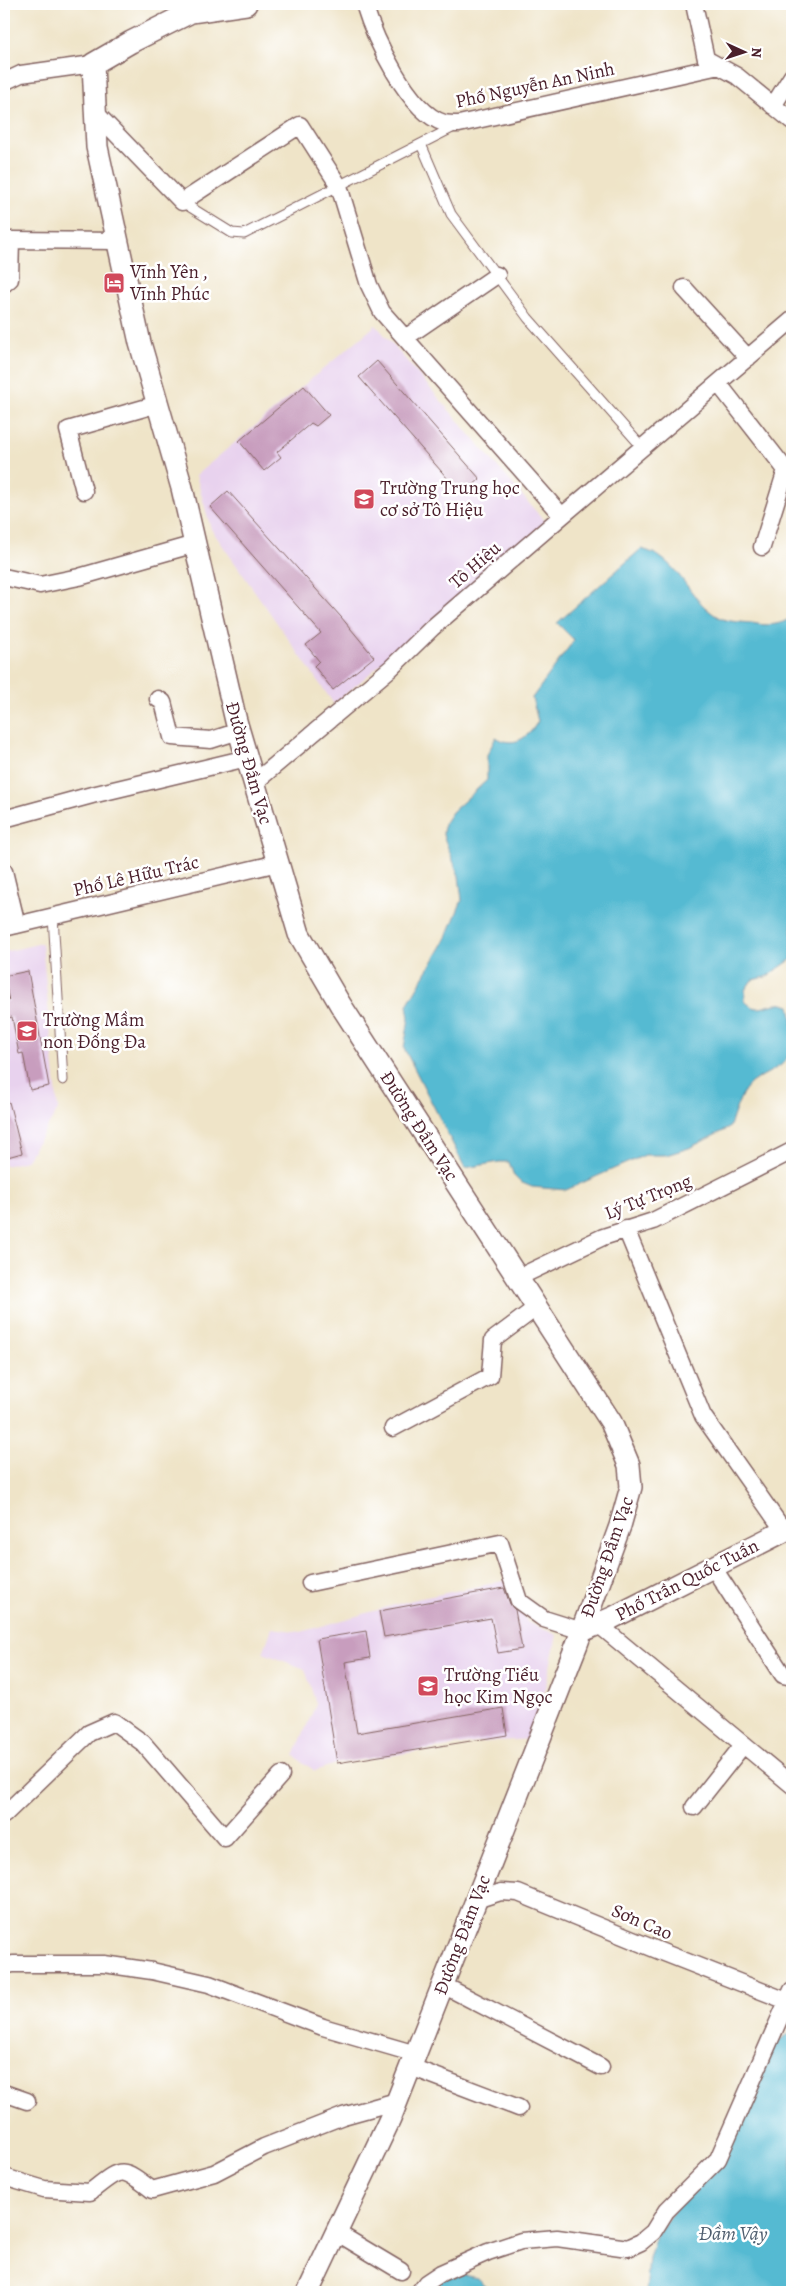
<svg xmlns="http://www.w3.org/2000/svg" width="796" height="2296" font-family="Alegreya,serif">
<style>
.built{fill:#e8d2ee}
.water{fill:#54bad2;stroke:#4f6c7e}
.building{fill:#c89dbe}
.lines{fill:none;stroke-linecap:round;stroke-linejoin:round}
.service-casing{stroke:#846462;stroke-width:11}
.minor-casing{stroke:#846462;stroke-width:19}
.tertiary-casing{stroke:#846462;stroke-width:24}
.service{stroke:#fff;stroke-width:9}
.minor{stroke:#fff;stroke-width:16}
.tertiary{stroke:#fff;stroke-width:21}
.labels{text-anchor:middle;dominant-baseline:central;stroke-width:5;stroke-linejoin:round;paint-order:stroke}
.street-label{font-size:19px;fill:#4a1f2b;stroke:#fff}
.poi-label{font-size:19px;fill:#4a1f2b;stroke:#fff;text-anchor:start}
.water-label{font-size:20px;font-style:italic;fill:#4e5d6e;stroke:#fff}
</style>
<rect width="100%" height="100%" fill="#fff"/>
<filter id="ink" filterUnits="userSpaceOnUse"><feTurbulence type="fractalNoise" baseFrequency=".02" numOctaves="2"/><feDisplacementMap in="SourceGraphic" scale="10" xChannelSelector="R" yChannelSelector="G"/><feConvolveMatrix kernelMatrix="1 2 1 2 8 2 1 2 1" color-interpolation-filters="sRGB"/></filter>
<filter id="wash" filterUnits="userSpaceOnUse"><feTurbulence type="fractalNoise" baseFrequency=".0096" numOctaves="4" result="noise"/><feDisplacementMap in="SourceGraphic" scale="20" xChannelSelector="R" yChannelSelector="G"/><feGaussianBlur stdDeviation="1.12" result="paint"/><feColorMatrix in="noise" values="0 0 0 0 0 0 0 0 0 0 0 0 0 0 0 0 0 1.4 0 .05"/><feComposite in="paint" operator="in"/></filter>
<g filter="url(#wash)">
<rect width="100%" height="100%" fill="#efe4c8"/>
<!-- built -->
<path class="built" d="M376,325l170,198 -212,181 -123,-175 -15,-54z
M42,943l16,167 -32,51 -22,5v-214z
M509,1580l18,42 30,13 -23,104 -53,3 -146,22 -20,7 -21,-15 22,-52 -11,-35 -42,-16 9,-25 29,4 111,-32z"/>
<!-- water -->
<path class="water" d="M641,549c38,8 46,50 77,68 9,5 23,5 34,6 14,3 28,3 40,-6v342l-26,18 -14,3 -7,10v11c12,13 19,4 33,3 4,-1 8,1 12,2 4,15 5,49 -9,59 -9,7 -21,11 -30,18 -12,11 -16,31 -22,45l-40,20 -23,7h-21l-79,35 -34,-3 -12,-5 -6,-6 -5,-14h-10l-34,6 -61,-120 5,-30 -2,-13 39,-66 16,-39 -3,-24 -16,-41 1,-11 8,-12 35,-32v-25l9,-18c18,12 33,0 42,-16l-6,-23 42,-58 -17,-17z
M792,2032v260h-146l3,-34 7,-23 22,-30 43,-40 52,-121z
M458,2274l19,4 15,14h-66l16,-16z"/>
<g id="blocks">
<!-- building -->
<path class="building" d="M377,361l103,118 -18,16 -103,-118z
M304,386l25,29 -13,11 -5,-3 -34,29 4,5 -17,14 -25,-30z
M228,491l113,126 33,40 -41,33 -19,-24 5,-5 -13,-16 15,-12 -111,-126z
M28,971l21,115 -19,4 -7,-37 -4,1 -7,-37 -8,2v-17l5,-1 -5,-25z
M9,1102l13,51 -18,5v-55z
M504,1588l6,16 5,6 7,39 -24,4 -7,-35 -107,19 -5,-26z
M366,1631l4,27 -25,4 12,71 146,-25 4,27 -170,28 -20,-124z"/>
</g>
</g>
<g filter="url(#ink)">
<use href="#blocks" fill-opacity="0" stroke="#846462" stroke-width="1"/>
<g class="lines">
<!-- service casing -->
<g class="service-casing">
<path id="service" d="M421,144l30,70 77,104 114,129
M182,202l50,31 12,1 210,-107
M53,916l10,164"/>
</g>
<!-- minor casing -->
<g class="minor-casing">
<path id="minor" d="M364,4c10,33 44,108 80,119 4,1 10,1 15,1l260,-58
M694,4l12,55 31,17 55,45
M4,82l17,-8 72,-10
M773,106l19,-30
M95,112l87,90 118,-77 39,61 30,99 13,27 180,204
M4,284l6,-5 1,-39 107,1
M684,288l64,70
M405,338l92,-63
M718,383l68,87 -24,77
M84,491l-16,-61 90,-26
M4,577l36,8 39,-8 116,-33
M158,699l5,3 9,35 39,3 28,-9
M254,783l137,-115 41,-40 130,-112 230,-196
M4,819l88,-24 155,-37
M4,871l13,54
M4,928l274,-65
M626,1229l77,187 81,115
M517,1278l86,-41 50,-16 139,-70
M393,1428l97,-52 3,-36 44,-33
M713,1567l70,108 9,2
M310,1583l190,-40 19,58 25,18 38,12
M598,1624l194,161
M694,1807l49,-62
M4,1815l85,-82 25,-11 29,21 82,95 56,-63
M476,1900l25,-8 17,1 144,59 130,51
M4,1966l9,-2h91l48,7 57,13 114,43 93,27
M443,1985l158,82
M411,2067l108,41
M4,2093l23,8
M4,2177l40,12 46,3c31,-24 30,-27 62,-2l62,-17 50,-26 79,-31 54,-15
M336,2232l65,39
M419,2292l7,-9 15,-10 47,-21 33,-11 36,-3 71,10 13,-6 12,-10 13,-21 52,-52 74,-169"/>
</g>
<!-- tertiary casing -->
<g class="tertiary-casing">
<path id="tertiary" d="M246,4l-55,8 -60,30 -38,22 4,83 43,196 42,145 54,233 63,213 41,70 271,418 18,43 2,22 -11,39 -43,118 -187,475 -82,173
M582,1631l30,-13 180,-91"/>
</g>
<!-- service -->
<use href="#service" class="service"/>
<!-- minor -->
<use href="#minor" class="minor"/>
<!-- tertiary -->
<use href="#tertiary" class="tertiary"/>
</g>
</g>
<!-- icons -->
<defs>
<g id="hotel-square" transform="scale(1.125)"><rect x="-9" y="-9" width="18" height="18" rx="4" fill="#d1495b" stroke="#fff"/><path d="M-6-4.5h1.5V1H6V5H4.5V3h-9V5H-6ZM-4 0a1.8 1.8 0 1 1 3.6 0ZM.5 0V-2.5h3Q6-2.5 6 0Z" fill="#fff"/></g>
<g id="school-square" transform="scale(1.125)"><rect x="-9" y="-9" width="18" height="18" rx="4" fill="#d1495b" stroke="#fff"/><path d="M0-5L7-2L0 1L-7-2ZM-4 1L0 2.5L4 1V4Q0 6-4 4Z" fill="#fff"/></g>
</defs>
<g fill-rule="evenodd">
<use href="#hotel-square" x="114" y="283"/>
<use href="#school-square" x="364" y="499"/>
<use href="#school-square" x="27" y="1031"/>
<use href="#school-square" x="428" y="1686"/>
</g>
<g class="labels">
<!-- street labels -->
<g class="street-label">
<text transform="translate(535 85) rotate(-12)">Phố Nguyễn An Ninh</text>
<text transform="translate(475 565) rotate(-41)">Tô Hiệu</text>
<text transform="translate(249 763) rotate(74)">Đường Đầm Vạc</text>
<text transform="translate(136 876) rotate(-13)">Phố Lê Hữu Trác</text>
<text transform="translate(419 1126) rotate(57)">Đường Đầm Vạc</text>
<text transform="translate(648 1197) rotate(-22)">Lý Tự Trọng</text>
<text transform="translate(607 1557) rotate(-71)">Đường Đầm Vạc</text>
<text transform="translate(687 1580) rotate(-27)">Phố Trần Quốc Tuấn</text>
<text transform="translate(642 1922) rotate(23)">Sơn Cao</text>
<text transform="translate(462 1935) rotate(-69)">Đường Đầm Vạc</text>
</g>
<!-- poi labels -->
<g class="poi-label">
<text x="130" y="272">Vĩnh Yên ,<tspan x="130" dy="22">Vĩnh Phúc</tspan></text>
<text x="380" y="488">Trường Trung học<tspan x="380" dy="22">cơ sở Tô Hiệu</tspan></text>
<text x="43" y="1020">Trường Mầm<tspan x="43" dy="22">non Đống Đa</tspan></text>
<text x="444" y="1675">Trường Tiểu<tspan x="444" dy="22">học Kim Ngọc</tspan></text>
</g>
<!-- water labels -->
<g class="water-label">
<text x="733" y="2233">Đầm Vậy</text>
</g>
</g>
<!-- margin -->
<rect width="796" height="2296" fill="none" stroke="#fff" stroke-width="20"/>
<!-- north arrow -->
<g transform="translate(744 52) rotate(93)" stroke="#ffffff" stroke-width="4" paint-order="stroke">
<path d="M0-4L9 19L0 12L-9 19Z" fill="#4a1f2b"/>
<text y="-8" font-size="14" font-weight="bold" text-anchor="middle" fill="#4a1f2b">N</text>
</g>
</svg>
